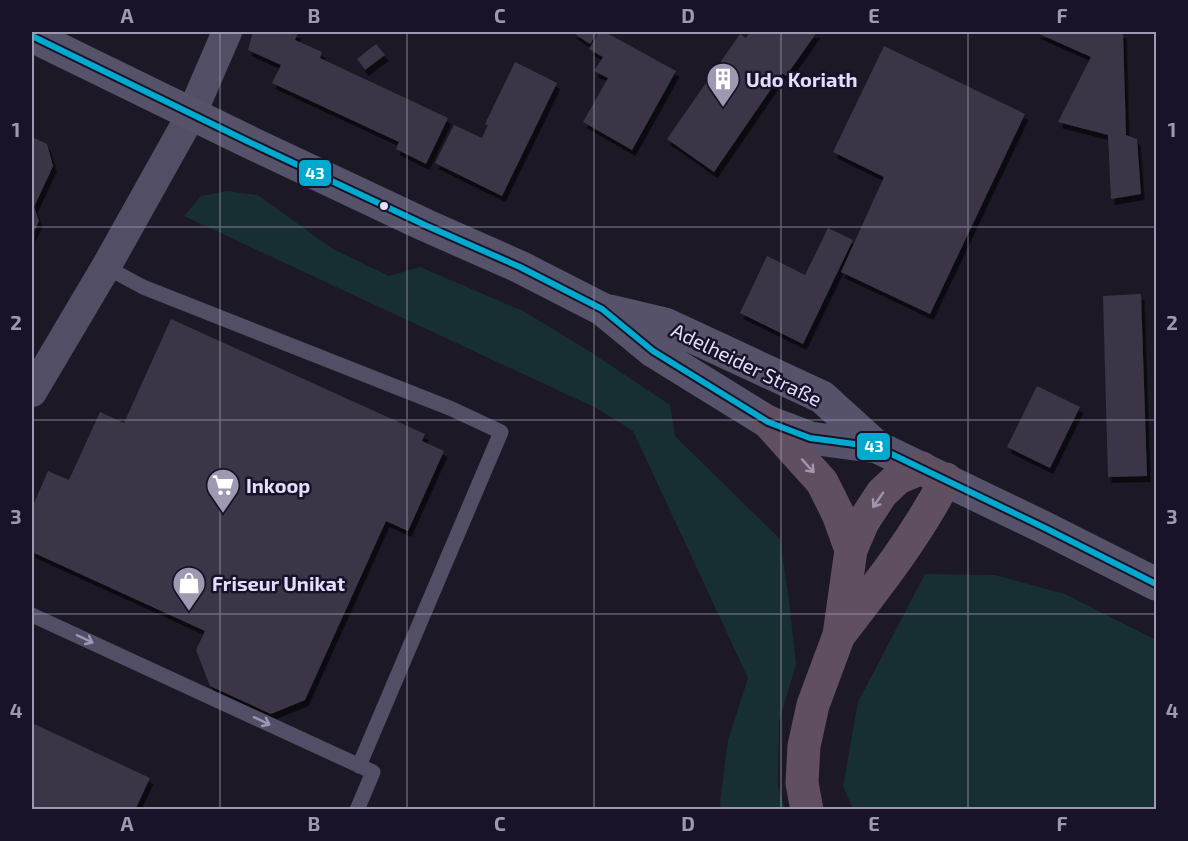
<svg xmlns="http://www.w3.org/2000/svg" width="1188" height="841" font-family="'Exo 2',sans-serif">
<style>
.green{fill:#172e32}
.building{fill:#3b3646;filter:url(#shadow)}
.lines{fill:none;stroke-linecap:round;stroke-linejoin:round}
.service{stroke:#524e65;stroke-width:15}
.minor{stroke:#524e65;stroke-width:30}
.secondary{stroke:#56526a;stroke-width:33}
.motorway{stroke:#604e61;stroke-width:33}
.bus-1-casing{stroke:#19132a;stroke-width:10}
.bus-1{stroke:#00a9ce;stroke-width:6}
.oneway{stroke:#a296af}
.oneway2{stroke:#9b96b1}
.grid{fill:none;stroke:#9e98b1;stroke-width:1.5;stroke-opacity:0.55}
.bus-dot{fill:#e4ddfd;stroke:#19132a;stroke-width:2}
.labels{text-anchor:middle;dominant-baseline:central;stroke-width:5;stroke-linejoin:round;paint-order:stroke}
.poi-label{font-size:20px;font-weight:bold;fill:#e4ddfd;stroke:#19132a;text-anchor:start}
.street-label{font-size:20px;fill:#e4ddfd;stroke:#19132a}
.line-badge{stroke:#19132a;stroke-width:2}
.badge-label{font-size:16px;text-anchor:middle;font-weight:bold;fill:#fff}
.neatline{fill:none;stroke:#9e98b1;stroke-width:2}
.grid-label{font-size:20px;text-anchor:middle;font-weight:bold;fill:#9e98b1}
</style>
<defs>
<filter id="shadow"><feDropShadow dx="3.5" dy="6" stdDeviation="0" flood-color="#0009"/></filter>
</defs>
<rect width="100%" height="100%" fill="#1c1825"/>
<!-- green -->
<path class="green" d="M227,191l31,4 75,54 56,27 31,-9 105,45 64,39 81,54 5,31 105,103 9,62 7,63 -17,58 -1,64 7,23h-64l-1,-7 8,-62 20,-62 -115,-247 -35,-22 -414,-193 17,-20z
M925,574l70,1 70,19 91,46v169h-303l-10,-23 15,-84z"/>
<!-- building -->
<path class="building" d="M253,32h45l-3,8 27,12 -2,6 128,60 -22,46 -30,-15 3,-7 -127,-59 9,-18 -33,-15z
M572,32h26l-8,12z
M599,32h6l71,39 -44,79 -49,-28 25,-44 -14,-7 9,-14 -14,-8z
M750,32h67l-31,44 -4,-3 -68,99 -47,-33 73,-105 6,4z
M1035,32h88l3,103 11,4 4,55 -30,5 -3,-64 -50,-13 33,-65z
M376,44l9,11 -20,15 -8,-11z
M884,46l141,68 -95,200 -89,-42 43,-95 -51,-25z
M515,62l42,21 -55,113 -67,-33 19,-38 28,13 6,-13 -3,-1z
M32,137l15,7 6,22 -19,41 5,14 -7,15z
M828,228l25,12 -50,104 -63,-31 27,-57 38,19z
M1141,294l6,182 -39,1 -5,-181z
M171,319l254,115 -3,7 22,10 -36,80 -22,-10 -81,179 -34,14 -61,-28 -14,-36 9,-19 -173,-79v-44l16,-37 21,9 31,-68 24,11z
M1037,386l43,21 -30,61 -43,-21z
M32,723l118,55 -15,32h-103z"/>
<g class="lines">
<!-- service -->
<path class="service" d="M106,267l37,20 309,122 49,23 -142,334
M32,615l341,157 -16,38"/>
<!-- minor -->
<path class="minor" d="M32,392l74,-125 85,-152 36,-83"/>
<!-- secondary -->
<path class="secondary" d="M32,36l217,106 176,83 95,42 82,42 51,42 115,71 42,16 67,9 168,81 111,56
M610,311l55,13 157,73 55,50"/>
<!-- motorway -->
<path class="motorway" d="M768,422l54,60 16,32 13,36
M840,634c39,-50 77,-99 106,-155
M807,810l-5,-27 2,-37 9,-41 26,-70 12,-85 12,-28 19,-29 16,-15 24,-10"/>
<!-- bus-1 casing -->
<g class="bus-1-casing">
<path id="bus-1" d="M32,36l217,106 176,83 95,42 82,42 51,42 115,71 42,16 67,9 168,81 111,56"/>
</g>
<!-- bus-1 -->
<use href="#bus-1" class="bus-1"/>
</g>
<!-- one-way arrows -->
<defs><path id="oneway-shaft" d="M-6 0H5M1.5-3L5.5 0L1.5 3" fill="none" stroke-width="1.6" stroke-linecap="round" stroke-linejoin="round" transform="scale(1.5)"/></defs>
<g class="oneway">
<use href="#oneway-shaft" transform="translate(808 466) rotate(48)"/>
<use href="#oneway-shaft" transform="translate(878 500) rotate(125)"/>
</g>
<g class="oneway2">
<use href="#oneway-shaft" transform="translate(85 639) rotate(25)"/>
<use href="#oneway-shaft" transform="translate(262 721) rotate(25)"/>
</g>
<!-- grid -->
<path class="grid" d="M220,32v778M407,32v778M594,32v778M781,32v778M968,32v778M32,227h1124M32,420h1124M32,614h1124"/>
<!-- icons -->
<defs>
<g id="building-pin" transform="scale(1.725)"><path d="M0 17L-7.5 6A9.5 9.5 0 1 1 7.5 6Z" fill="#9e98b1" stroke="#19132a"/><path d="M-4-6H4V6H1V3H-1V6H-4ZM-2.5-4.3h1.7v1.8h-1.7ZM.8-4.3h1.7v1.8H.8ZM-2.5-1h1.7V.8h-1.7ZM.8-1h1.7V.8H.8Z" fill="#fff"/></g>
<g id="supermarket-pin" transform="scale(1.725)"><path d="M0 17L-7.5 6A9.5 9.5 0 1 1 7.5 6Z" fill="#9e98b1" stroke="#19132a"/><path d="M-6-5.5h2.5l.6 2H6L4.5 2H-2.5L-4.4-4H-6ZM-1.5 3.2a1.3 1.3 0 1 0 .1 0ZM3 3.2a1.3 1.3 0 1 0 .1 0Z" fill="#fff"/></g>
<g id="shop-pin" transform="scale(1.725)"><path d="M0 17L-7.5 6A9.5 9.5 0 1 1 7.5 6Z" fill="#9e98b1" stroke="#19132a"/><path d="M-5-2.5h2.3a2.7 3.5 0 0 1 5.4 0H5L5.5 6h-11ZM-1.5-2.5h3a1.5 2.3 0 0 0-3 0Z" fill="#fff"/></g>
</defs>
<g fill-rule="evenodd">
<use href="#building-pin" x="723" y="79"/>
<use href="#supermarket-pin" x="223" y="485"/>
<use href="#shop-pin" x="189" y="583"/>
</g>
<!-- markers -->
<circle class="bus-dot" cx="384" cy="206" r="5"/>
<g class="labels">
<!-- poi labels -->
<g class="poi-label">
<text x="746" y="79">Udo Koriath</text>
<text x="246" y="485">Inkoop</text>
<text x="212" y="583">Friseur Unikat</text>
</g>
<!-- street labels -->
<g class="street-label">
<text transform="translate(747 364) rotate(26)">Adelheider Straße</text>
</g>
</g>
<g class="line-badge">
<rect x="298" y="159" width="34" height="28" rx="6" fill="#00a9ce"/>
<rect x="856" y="432" width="35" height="29" rx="6" fill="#00a9ce"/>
</g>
<g class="badge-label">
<text x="315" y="179">43</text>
<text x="874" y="452">43</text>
</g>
<!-- border -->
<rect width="1188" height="841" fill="none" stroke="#19132a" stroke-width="66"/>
<rect x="33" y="33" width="1122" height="775" class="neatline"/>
<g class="grid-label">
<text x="127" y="23">A</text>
<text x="314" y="23">B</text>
<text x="500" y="23">C</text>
<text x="688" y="23">D</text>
<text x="874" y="23">E</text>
<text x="1062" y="23">F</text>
<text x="16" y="137">1</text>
<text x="1172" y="137">1</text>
<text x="16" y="330">2</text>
<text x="1172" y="330">2</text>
<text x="16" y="524">3</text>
<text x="1172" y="524">3</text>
<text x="16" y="718">4</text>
<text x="1172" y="718">4</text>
<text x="127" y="831">A</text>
<text x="314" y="831">B</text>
<text x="500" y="831">C</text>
<text x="688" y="831">D</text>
<text x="874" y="831">E</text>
<text x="1062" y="831">F</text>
</g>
</svg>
